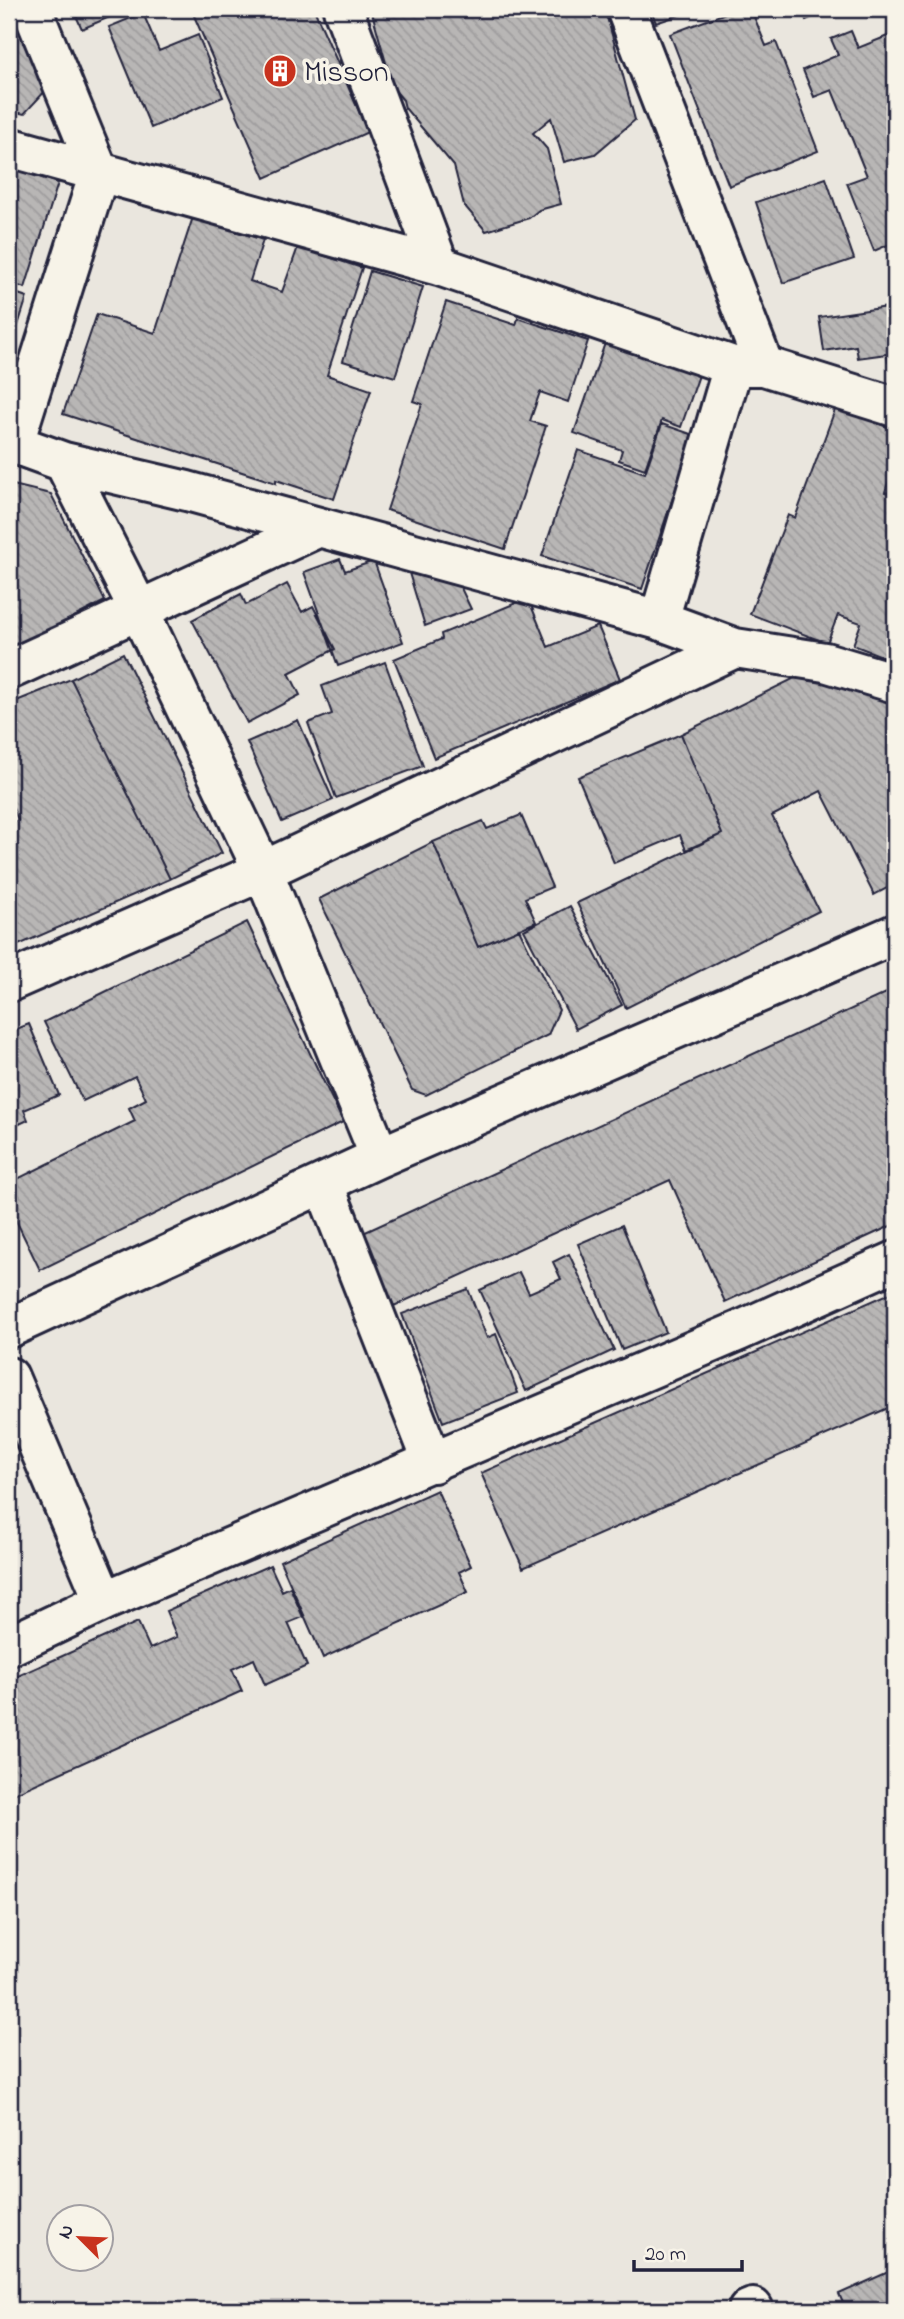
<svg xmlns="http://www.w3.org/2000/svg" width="904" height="2319" viewBox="0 0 904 2319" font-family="'Indie Flower',sans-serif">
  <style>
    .building { fill: url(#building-back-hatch); stroke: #22223b; stroke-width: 2 }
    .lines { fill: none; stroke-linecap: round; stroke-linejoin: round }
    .minor-casing { stroke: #22223b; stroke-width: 44 }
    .minor { stroke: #f7f3e8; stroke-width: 38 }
    .labels { text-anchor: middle; stroke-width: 7; stroke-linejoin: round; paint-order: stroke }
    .poi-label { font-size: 30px; fill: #22223b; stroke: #f7f3e8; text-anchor: start }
  </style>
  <defs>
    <pattern id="building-back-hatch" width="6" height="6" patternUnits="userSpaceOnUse" patternTransform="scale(1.75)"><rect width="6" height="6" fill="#b8b6b5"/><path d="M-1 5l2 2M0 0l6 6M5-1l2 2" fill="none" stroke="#9e9c9d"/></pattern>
  </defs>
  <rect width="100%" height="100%" fill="#eae6de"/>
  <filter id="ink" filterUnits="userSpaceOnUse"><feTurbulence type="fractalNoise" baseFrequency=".0143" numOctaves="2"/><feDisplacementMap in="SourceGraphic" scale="14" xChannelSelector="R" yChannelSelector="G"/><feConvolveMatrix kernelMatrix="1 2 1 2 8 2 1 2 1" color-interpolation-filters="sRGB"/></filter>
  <g filter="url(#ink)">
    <path class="building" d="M9,9L20,23L48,88L24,114L9,110Z
      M73,9H128L82,29Z
      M191,9H314L368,132L265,178Z
      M371,9H605L635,120L595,154L564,162L551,118L533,133L547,149L561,204L539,210L529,218L486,231L464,205L454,166L405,108L403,100L393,88Z
      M651,9H697L656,23Z
      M736,9H751L766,46L776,42L818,151L729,186L670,34Z
      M801,9H833L806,20Z
      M143,13L159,51L198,35L223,97L151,128L109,27Z
      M851,31L858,48L895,33V242L874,251L847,183L867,176L832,90L814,97L803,70L838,55L831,39Z
      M9,167L58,183L25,288L9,283Z
      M826,178L854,259L783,283L756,202Z
      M193,217L263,240L250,281L282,292L298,247L362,268L327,375L371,390L334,499L276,480V483L63,414L97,314L155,333Z
      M370,271L423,287L395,377L343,361Z
      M9,291L27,297L9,354Z
      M446,302L516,325L518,318L588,341L568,402L540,392L530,421L546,426L505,549L387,510L422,404L413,401Z
      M895,306V361L888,362L887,354L858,358L856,346L824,351L819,317Z
      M605,343L699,375L681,427L662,420L645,469L619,460L622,450L574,433Z
      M836,407L895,430V463L885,492L893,494L895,489V661L853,645L861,623L838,615L827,643L750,614L788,515L795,518Z
      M662,424L694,435L642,589L542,556L578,450L645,473Z
      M9,484L51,494L105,601L9,651Z
      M340,559L345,571L374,561L403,642L338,666L304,572Z
      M409,573L460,586L471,609L425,626Z
      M287,584L302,612L313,606L335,649L289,673L300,695L247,723L192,620L241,594L246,605Z
      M528,598L548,647L598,626L620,679L434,758L394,659L442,639L441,634Z
      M123,653L222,853L170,879L71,679Z
      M385,662L423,766L336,798L308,723L332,714L322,686Z
      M809,671L895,698V884L874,895L821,791L772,816L819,911L626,1008L577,903L722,834L681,734Z
      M71,679L170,879L14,947L9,936V824L18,820L9,799V704Z
      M298,720L333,800L282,822L247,742Z
      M681,734L722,834L686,850L680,835L614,863L578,777Z
      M521,815L552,887L525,898L536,922L478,947L433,842L483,821L487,829Z
      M433,842L478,947L519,929L559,1010L548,1035L426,1095L412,1090L319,899Z
      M570,906L622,1005L576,1029L524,930Z
      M247,922L343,1122L40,1270L9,1206V1183L135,1121L129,1108L146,1099L135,1076L83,1101L44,1022Z
      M895,989V1224L725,1302L670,1180L394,1306L361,1234Z
      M29,1024L59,1095L24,1110L28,1120L9,1129V1032Z
      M622,1225L666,1332L622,1350L578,1244Z
      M569,1254L614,1350L526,1391L480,1290L519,1272L529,1293L561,1279L553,1262Z
      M468,1289L487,1338L496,1334L518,1393L443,1422L402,1314Z
      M895,1291V1405L523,1568L481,1473Z
      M437,1490L471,1566L459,1572L468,1592L323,1658L280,1561Z
      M270,1565L282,1591L290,1587L303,1617L288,1623L307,1666L265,1685L254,1659L232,1669L242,1691L9,1796V1680L138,1622L150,1649L177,1637L166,1611Z
      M895,2269V2310H846L839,2294Z"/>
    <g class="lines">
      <defs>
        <path id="minor" d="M343,9L439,266
          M626,9L764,366
          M9,147L439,266L733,366H764L895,407
          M9,442L64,462L187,491L659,620L735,648L825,662L895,683
          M14,443L99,173L32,9
          M64,462L139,610L263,871L380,1157
          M659,620L733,366
          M9,670L317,528
          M9,982L263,871L735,648
          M324,1185L433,1463
          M9,1328L380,1157L895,934
          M9,1377L104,1601
          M9,1646L104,1601L739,1331L895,1261
          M748,2310L753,2308"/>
      </defs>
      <use href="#minor" class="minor-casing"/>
      <use href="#minor" class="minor"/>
    </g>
  </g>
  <defs>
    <symbol id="building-disc" viewBox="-11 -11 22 22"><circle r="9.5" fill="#c8321e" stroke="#f7f3e8"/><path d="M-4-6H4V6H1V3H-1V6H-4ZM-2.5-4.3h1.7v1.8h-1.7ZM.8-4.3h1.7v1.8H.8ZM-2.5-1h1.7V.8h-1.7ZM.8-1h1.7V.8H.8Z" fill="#fff"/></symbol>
  </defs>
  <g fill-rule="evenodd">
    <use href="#building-disc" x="261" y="52" width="38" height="38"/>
  </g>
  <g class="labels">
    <g class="poi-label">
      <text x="304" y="81">Misson</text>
    </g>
  </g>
  <rect width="904" height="2319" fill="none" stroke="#f7f3e8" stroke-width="35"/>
  <rect x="18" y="18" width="869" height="2284" fill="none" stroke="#22223b" stroke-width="2.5" filter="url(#ink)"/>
  <g transform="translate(80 2238) rotate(294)"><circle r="33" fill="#f7f3e8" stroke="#a29fa3" stroke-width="2"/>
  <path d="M0-5L12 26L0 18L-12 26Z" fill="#c8321e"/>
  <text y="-10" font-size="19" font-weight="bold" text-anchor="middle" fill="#22223b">N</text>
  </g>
  <path d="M634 2260v10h108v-10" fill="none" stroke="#22223b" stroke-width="3.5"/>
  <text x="645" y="2260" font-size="21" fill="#22223b" stroke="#f7f3e8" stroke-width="5" paint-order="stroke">20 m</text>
</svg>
